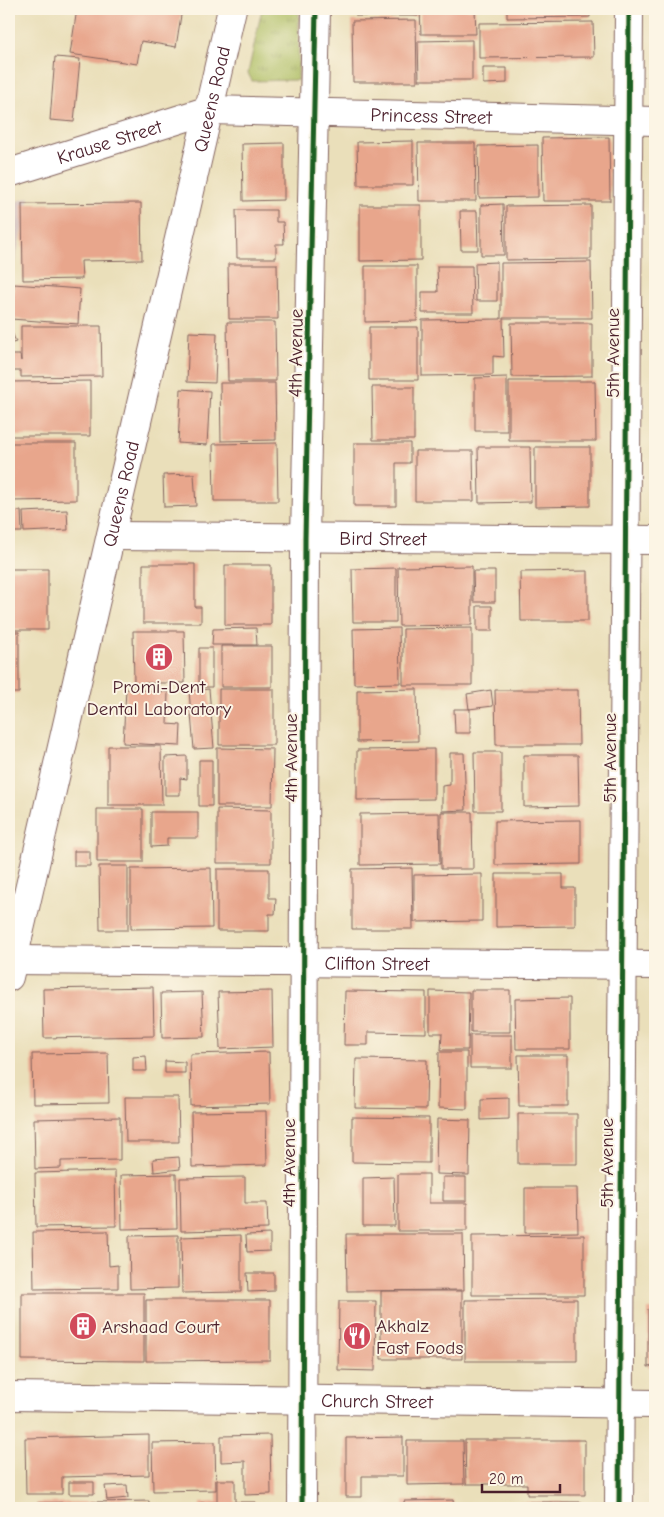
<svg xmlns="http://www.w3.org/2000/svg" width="664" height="1517" viewBox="0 0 664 1517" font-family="'Comic Neue',sans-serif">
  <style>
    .industrial { fill: #d1bfbd }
    .grass { fill: url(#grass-tufts); stroke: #7a6e45 }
    .building { fill: #e8a68c }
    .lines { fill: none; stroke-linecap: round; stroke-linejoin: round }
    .minor-casing { stroke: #82625d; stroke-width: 30 }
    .major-casing { stroke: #82625d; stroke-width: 30 }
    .minor { stroke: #fff; stroke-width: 28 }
    .major { stroke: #fff; stroke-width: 28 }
    .cycleway-casing { stroke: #fcf5e5; stroke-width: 8 }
    .cycleway { stroke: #1b5e20; stroke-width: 5 }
    .labels { text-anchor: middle; stroke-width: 4; stroke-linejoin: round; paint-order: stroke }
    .street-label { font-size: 19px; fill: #4a1f2b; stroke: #fcf5e5 }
    .poi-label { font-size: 19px; fill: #4a1f2b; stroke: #fcf5e5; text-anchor: start }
  </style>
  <defs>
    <pattern id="grass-tufts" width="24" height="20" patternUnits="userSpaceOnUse" patternTransform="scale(1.25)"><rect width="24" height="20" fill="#abbc5f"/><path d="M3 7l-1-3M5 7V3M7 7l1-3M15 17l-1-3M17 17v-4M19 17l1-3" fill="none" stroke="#8d984f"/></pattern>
  </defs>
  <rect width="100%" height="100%" fill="#fcf5e5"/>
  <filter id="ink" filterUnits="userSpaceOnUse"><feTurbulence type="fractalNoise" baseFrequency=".02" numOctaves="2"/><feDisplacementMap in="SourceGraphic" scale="10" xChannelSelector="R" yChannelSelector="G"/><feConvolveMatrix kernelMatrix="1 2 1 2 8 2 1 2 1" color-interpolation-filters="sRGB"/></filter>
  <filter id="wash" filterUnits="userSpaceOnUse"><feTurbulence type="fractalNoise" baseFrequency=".0096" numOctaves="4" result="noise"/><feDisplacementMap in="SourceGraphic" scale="20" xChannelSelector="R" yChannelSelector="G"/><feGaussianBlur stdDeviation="1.12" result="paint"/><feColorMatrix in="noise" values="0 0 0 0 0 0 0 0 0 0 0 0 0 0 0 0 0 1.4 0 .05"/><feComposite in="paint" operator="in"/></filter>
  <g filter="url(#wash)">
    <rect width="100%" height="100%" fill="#eadfba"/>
    <path class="industrial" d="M29,197L9,290V204Z"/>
    <path class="grass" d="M262,9H299L298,80L252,81L248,73Z"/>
    <g id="blocks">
      <path class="building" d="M77,9H182L176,47L141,41L137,64L70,54Z
        M356,9H418V16H356Z
        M420,9H475L476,34H421Z
        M507,9H590V17L507,18Z
        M416,20L417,82H353L352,21Z
        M593,22L594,57L479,58V23Z
        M472,40V80H419L418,41Z
        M55,57L80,59L74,122L50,120Z
        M483,68H507V83L483,84Z
        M609,137L610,201H543L542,138Z
        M413,141V185H358L357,142Z
        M284,143V200L243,201L242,144Z
        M418,143H475L476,201H419Z
        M538,145V197L479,198L478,146Z
        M141,203L142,260L81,261L82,279L23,280L22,204Z
        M503,204L504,255H481V205Z
        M360,205H421V260L360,261Z
        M591,205V259L506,260V206Z
        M236,210H276V222H283L284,244H276V258H237Z
        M460,211H477L478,250H461Z
        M497,262V301H476L475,263Z
        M591,262L592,318H503L504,357L493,356V375L422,376V320L501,319V263Z
        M228,264H277L278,319H229Z
        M365,266H417V321L365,322Z
        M437,266H472L473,313H422V292H438Z
        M14,284L80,289L78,324L11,319Z
        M227,322H275L276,381H228Z
        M511,323H592V376L512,377Z
        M9,325L16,342L9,344Z
        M21,326H101L102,376L21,377V371H9V355H20L21,361Z
        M369,327H418V380H369Z
        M189,332L217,333L215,383L187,382Z
        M507,377V431H475V378Z
        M90,381V436H9V382Z
        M509,381H595L596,441H509Z
        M220,383H275L276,440L221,441Z
        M372,387H414V440H373Z
        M181,389L210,391L207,445L178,443Z
        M9,443H76V500L9,501Z
        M277,443L278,501H214L213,444Z
        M354,443H410V463H396V506H354Z
        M478,447H530L531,502L479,503Z
        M535,447H590V506L535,507Z
        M415,451H473L474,501H415Z
        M194,474L196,506L164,507L163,475Z
        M67,510L68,530L24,532L23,512Z
        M21,511L22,532H9V512Z
        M143,564H195V607H201V623H143Z
        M225,565H271V625H225Z
        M472,566V625L399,626L398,567Z
        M396,568V622H353L352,569Z
        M9,569H48V630H9Z
        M473,571H495V602H474Z
        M588,571V621H521L520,572Z
        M477,606H492V631H477Z
        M256,628L257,645H212L213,629Z
        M399,628L400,683L354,684L353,629Z
        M472,628V685H403V629Z
        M133,631H184L185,683H134Z
        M9,632H19V693H9Z
        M221,646H272V687H221Z
        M199,648H212V687H199Z
        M126,689L168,692L167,724L181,725L180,746L123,743Z
        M209,689L214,748L194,749L189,691Z
        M219,689H274V745H219Z
        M417,689L418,741L357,742V690Z
        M491,690L493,706L469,709L467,694Z
        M495,690H578L579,745H496Z
        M454,709H470V733H455Z
        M108,746H161L162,805H108Z
        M217,748L273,749L272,806H217Z
        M434,749V799L357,800V750Z
        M474,752H501V811H475Z
        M450,753H464L466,810L442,811V786L450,785Z
        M524,755H578L579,806L524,807Z
        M187,756V779L180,778V795H165V757Z
        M199,760H212V806H199Z
        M97,809H143V862H97Z
        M217,809L271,810V863H217Z
        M151,812H198V838H167V846L151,847Z
        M441,812H472L473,869H441Z
        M439,813L440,864L360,865V814Z
        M581,820V864L495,865V821Z
        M74,851H90V866H74Z
        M99,866H128V930H100Z
        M211,868L212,928L131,929V869Z
        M412,868L413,929H352V869Z
        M217,869H269V898H276L275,914H269V931H217Z
        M482,874V921L414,922V875Z
        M496,874H563V888H575V926L496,927Z
        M153,987L154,1036L44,1038L43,989Z
        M471,990H510V1032H471Z
        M272,991L273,1047L220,1049L218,992Z
        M345,991L426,992V1033L368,1032V1045H344Z
        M430,991L469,992L468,1050H441L442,1033H430Z
        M202,992L204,1037L162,1038L161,993Z
        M570,998V1049H516L515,999Z
        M470,1035H512V1068H470Z
        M269,1052L270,1104L191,1106L190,1054Z
        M439,1052H467V1109L438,1108Z
        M108,1053L109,1103L33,1104L32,1054Z
        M518,1055H568V1106H519Z
        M146,1056L147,1071H133V1057Z
        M356,1059L427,1060L426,1109L355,1108Z
        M165,1061L185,1062V1073H165Z
        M125,1097H178L179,1142H126Z
        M509,1098V1119L481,1120V1099Z
        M266,1111L267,1165L192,1167L191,1112Z
        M518,1114H577V1164H518Z
        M120,1117V1160L61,1161V1168L35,1169L34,1119Z
        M352,1117L429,1118V1163L352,1162Z
        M437,1119L470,1120L469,1175L436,1174Z
        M179,1157L180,1169L154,1172L153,1159Z
        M115,1171L116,1226L36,1227L35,1173Z
        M176,1174L177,1228L122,1229L121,1175Z
        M398,1174H429V1203H467V1231H398Z
        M245,1177V1203H267L268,1229L181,1231L180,1178Z
        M394,1177L395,1226H363V1178Z
        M443,1177H466V1201H443Z
        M525,1188H577L578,1232L525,1233Z
        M108,1231L109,1266L118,1265V1288L34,1289L33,1232Z
        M270,1234V1251L247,1252L246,1235Z
        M346,1234H463L464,1290L347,1291Z
        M178,1235V1288L130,1289L129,1236Z
        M241,1235V1292L182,1293L181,1237Z
        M584,1235V1295H472V1236Z
        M247,1273H274V1291L248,1292Z
        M381,1291H462V1359H381Z
        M22,1293H144V1361L22,1360Z
        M577,1299V1361H465V1300Z
        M146,1300H270V1360L146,1361Z
        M339,1301H376L375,1371L338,1370Z
        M648,1309H655V1366L648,1367Z
        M149,1435V1475L62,1477V1494H26L25,1438Z
        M270,1435L271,1494L245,1495V1461L221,1462V1436Z
        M403,1437V1476H362V1497H346V1438Z
        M465,1440H585V1495H527V1484H466Z
        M407,1441H463L464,1484L407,1485Z
        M215,1442L216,1490L153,1491L152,1443Z
        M653,1450H655V1495H654Z
        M217,1480H235V1502H256V1508H200V1503L217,1502Z
        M69,1482H94V1494H69Z
        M127,1485L128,1498L107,1500L105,1486Z
        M453,1500L454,1508H404V1501Z
        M149,1501V1508H37V1503Z
        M519,1502H582V1508H519Z"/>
    </g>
  </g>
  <g filter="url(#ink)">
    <use href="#blocks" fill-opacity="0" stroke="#82625d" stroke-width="1"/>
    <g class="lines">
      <defs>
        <g id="minor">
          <path id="s1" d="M9,173L209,110L655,121"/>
          <path id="s2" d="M111,536L655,540"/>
          <path id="s3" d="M9,960L655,965"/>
          <path id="s4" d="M9,977L232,9"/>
          <path d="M302,1508L305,538L316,9"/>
          <path d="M619,1508L629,9"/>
        </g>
        <g id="major">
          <path id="s5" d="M9,1396L655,1404"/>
        </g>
      </defs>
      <use href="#minor" class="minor-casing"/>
      <use href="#major" class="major-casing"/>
      <use href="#minor" class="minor"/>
      <use href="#major" class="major"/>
      <defs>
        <path id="cycleway" d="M302,1508L305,538L316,9
          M619,1508L629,9"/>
      </defs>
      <use href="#cycleway" class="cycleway-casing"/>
      <use href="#cycleway" class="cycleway"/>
    </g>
  </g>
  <defs>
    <symbol id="building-disc" viewBox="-11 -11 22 22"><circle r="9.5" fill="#d1495b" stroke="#fcf5e5"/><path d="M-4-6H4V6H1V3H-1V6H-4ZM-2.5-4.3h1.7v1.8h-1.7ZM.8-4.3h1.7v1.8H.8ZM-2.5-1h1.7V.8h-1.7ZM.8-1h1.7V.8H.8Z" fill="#fff"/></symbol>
    <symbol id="restaurant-disc" viewBox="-11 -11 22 22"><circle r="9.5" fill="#d1495b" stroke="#fcf5e5"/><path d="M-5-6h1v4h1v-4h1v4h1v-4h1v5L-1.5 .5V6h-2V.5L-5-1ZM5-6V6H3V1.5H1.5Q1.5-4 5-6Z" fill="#fff"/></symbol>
  </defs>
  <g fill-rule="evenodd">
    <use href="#building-disc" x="143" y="641" width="32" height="32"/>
    <use href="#building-disc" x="67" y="1310" width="32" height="32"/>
    <use href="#restaurant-disc" x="341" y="1320" width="32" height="32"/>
  </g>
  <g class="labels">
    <g class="street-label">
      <text dy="7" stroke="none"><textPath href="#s4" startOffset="901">Queens Road</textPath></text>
      <text dy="7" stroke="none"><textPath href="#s1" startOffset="432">Princess Street</textPath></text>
      <text dy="7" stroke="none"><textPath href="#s1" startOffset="105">Krause Street</textPath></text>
      <text transform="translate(295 353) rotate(-89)" y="7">4th Avenue</text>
      <text transform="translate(612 353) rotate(-90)" y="7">5th Avenue</text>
      <text dy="7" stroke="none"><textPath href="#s4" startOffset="496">Queens Road</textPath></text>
      <text dy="7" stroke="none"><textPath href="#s2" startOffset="272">Bird Street</textPath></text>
      <text transform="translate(290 758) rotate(-90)" y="7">4th Avenue</text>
      <text transform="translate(609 758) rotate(-90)" y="7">5th Avenue</text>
      <text dy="7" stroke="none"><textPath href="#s3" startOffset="368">Clifton Street</textPath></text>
      <text transform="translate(288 1163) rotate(-90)" y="7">4th Avenue</text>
      <text transform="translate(606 1163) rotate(-90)" y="7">5th Avenue</text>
      <text dy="7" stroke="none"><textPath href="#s5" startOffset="368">Church Street</textPath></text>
    </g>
    <g class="poi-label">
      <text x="159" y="693" text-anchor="middle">Promi-Dent<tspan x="159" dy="22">Dental Laboratory</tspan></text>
      <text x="376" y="1332">Akhalz<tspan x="376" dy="22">Fast Foods</tspan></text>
      <text x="102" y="1333">Arshaad Court</text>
    </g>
  </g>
  <rect width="664" height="1517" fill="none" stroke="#fcf5e5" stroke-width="30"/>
  <path d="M482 1484v8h78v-8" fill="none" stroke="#4a1f2b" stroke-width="2.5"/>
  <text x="489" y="1484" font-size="15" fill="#4a1f2b" stroke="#fcf5e5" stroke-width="4" paint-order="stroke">20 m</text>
</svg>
